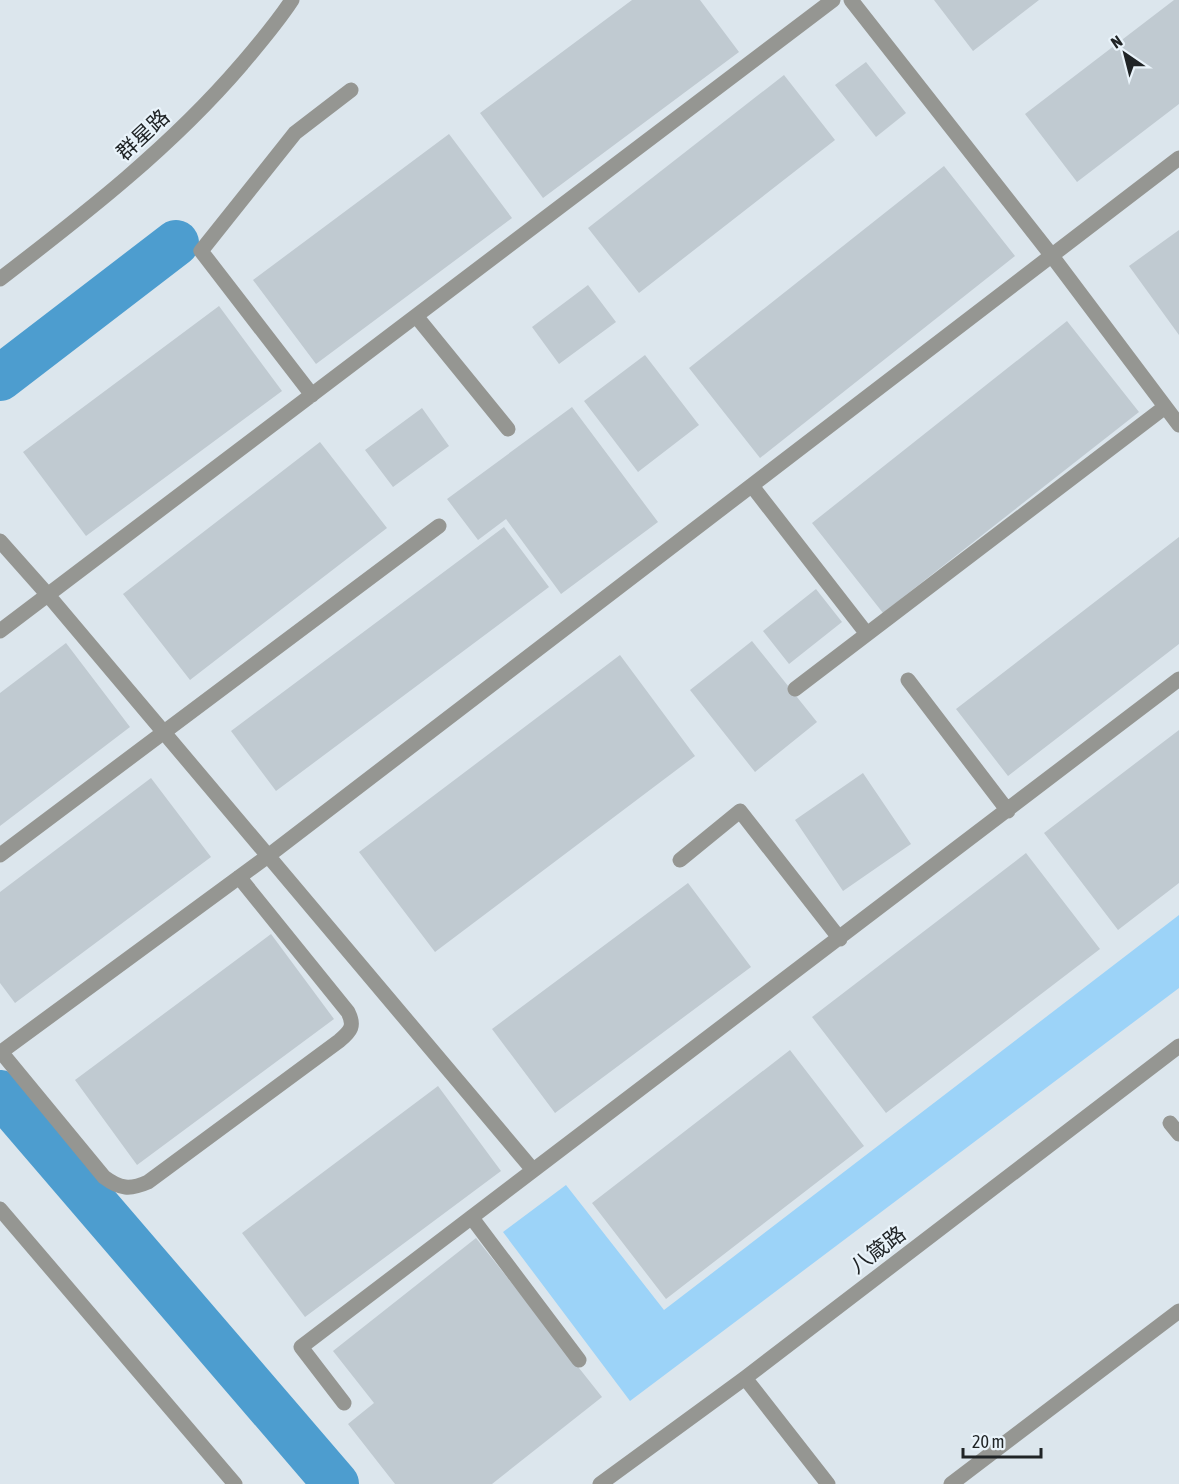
<svg xmlns="http://www.w3.org/2000/svg" width="1179" height="1484" viewBox="0 0 1179 1484" font-family="'Asap Condensed','Noto Sans SC',sans-serif">
  <style>
    .green { fill: #9cd3f8 }
    .lines { fill: none; stroke-linecap: round; stroke-linejoin: round }
    .river { stroke: #4d9dcf; stroke-width: 46 }
    .building { fill: #c0cad1 }
    .minor { stroke: #959692; stroke-width: 15 }
    .labels { text-anchor: middle; stroke-width: 4.5; stroke-linejoin: round; paint-order: stroke }
    .street-label { font-size: 21px; fill: #202426; stroke: #e9f3fa }
  </style>
  <rect width="100%" height="100%" fill="#dce6ed"/>
  <path class="green" d="M1179,915V988L630,1401L503,1232L566,1185L664,1310Z"/>
  <g class="lines">
    <path class="river" d="M0,378L176,243
      M0,1093L336,1484"/>
  </g>
  <path class="building" d="M632,0H700L739,52L543,198L480,113Z
    M934,0H1039L973,51Z
    M1174,0H1179V104L1077,182L1025,114Z
    M866,62L906,113L876,137L835,85Z
    M784,75L835,140L639,293L588,228Z
    M449,134L512,218L316,364L253,280Z
    M944,166L1015,256L760,458L689,368Z
    M1179,230V335L1129,266Z
    M588,285L616,322L559,364L532,327Z
    M219,306L282,391L86,536L23,452Z
    M1067,321L1139,412L883,613L812,523Z
    M645,355L699,425L638,472L584,401Z
    M572,407L658,522L561,594L506,519L478,540L447,499Z
    M422,408L449,446L393,487L365,450Z
    M320,442L387,528L190,680L123,594Z
    M504,527L549,587L276,791L231,731Z
    M1179,537V644L1008,776L956,709Z
    M816,589L842,622L789,664L763,631Z
    M752,641L817,722L755,772L690,690Z
    M66,643L130,727L0,826V693Z
    M620,655L695,756L435,952L359,852Z
    M1179,730V883L1118,930L1044,833Z
    M863,773L911,844L843,891L795,820Z
    M151,778L211,857L15,1003L0,983V892Z
    M1026,853L1100,949L886,1113L812,1017Z
    M688,883L751,967L555,1113L492,1029Z
    M271,934L334,1019L137,1165L75,1080Z
    M790,1050L864,1146L666,1299L592,1203Z
    M438,1086L501,1171L305,1317L242,1233Z
    M476,1238L602,1397L492,1484H395L348,1424L374,1403L333,1351Z"/>
  <g class="lines">
    <path class="minor" d="M851,0L1052,256L1179,425
      M0,279C86,213 171,147 242,64C259,44 277,23 292,0
      M416,316L508,429
      M312,395L201,251L295,133L351,90
      M752,486L867,634
      M0,541L48,595L533,1170
      M0,631L833,0
      M908,680L1008,811
      M795,689L1165,407
      M0,855L439,526
      M680,860L740,811L840,939
      M239,877L348,1012C355,1026 351,1031 339,1041L148,1182C130,1190 120,1189 104,1177L1,1052L268,856L1179,158
      M1170,1123L1179,1134
      M0,1209L235,1484
      M472,1218L579,1360
      M745,1378L828,1484
      M344,1403L301,1347C594,1125 887,903 1179,679
      M600,1484L745,1378L1179,1046
      M951,1484L1179,1311"/>
  </g>
  <g class="labels">
    <g class="street-label">
      <text transform="translate(143 135) rotate(-43)" y="7">群星路</text>
      <text transform="translate(878 1250) rotate(-37)" y="7">八箴路</text>
    </g>
  </g>
  <g transform="translate(1125 54) rotate(325)" stroke="#e9f3fa" stroke-width="4.5" paint-order="stroke">
  <path d="M0-4.5L10 22L0 15L-10 22Z" fill="#202426"/>
  <text y="-9" font-size="16" font-weight="bold" text-anchor="middle" fill="#202426">N</text>
  </g>
  <path d="M963 1448v9h78v-9" fill="none" stroke="#202426" stroke-width="3"/>
  <text x="972" y="1448" font-size="18" fill="#202426" stroke="#e9f3fa" stroke-width="4.5" paint-order="stroke">20 m</text>
</svg>
